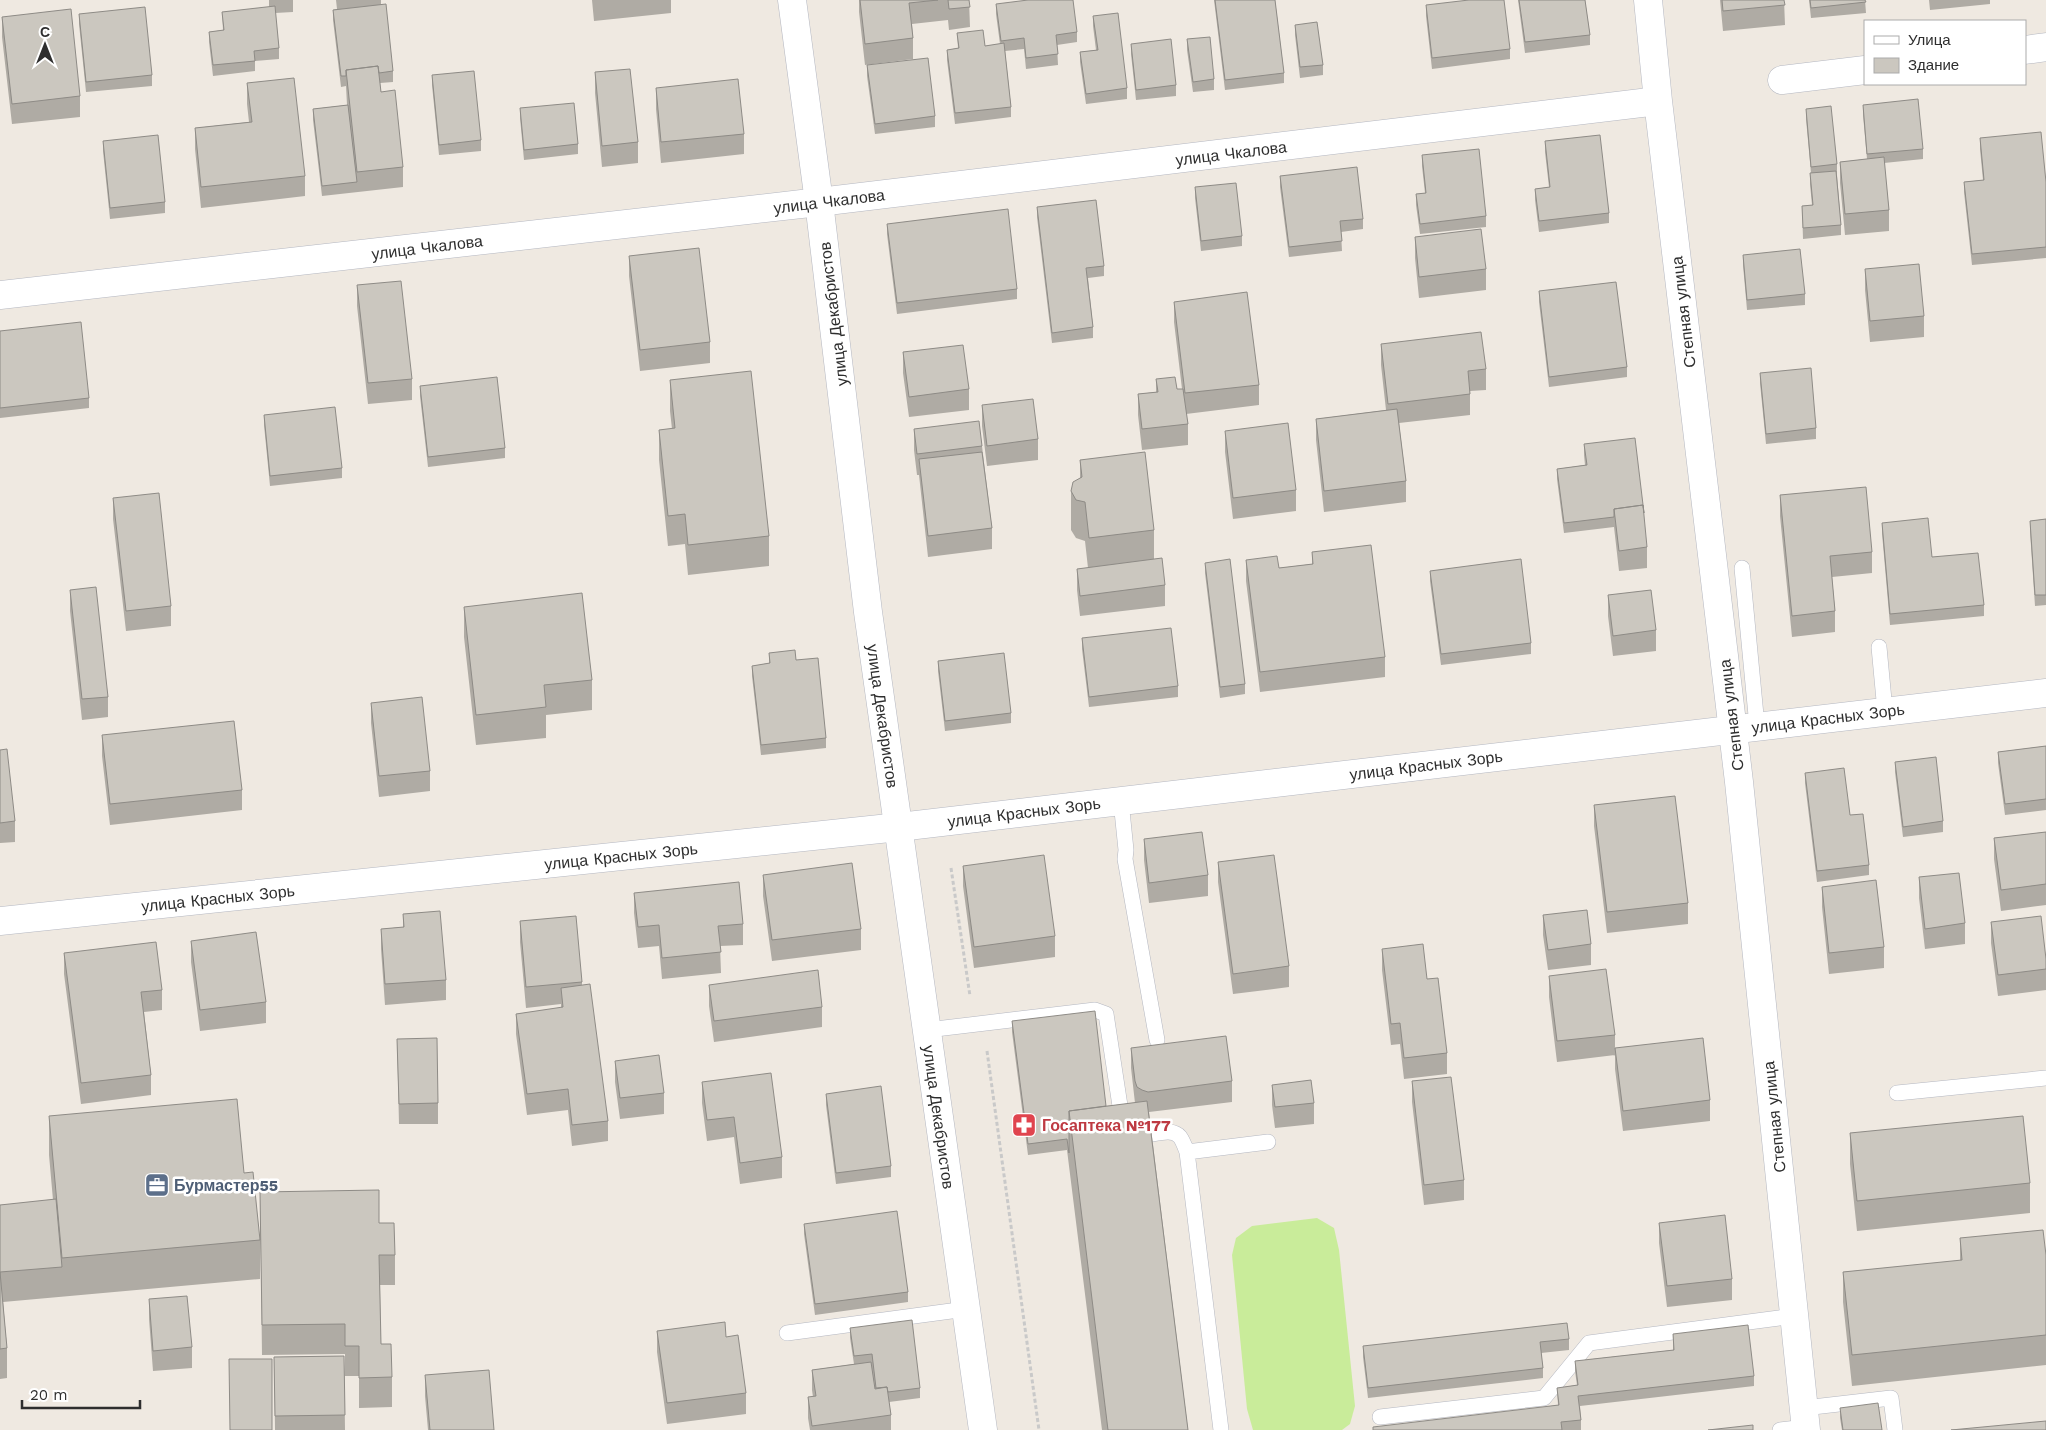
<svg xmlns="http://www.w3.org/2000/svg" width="2046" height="1430" viewBox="0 0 2046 1430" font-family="'Work Sans',sans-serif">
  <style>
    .pitch { fill: #c9ec9a }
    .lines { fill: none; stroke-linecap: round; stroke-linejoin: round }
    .service-casing { stroke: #b4b7c1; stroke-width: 16 }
    .minor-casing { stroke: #b4b7c1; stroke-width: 29 }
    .tertiary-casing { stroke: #b4b7c1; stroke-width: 29 }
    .secondary-casing { stroke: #b4b7c1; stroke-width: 29 }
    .path { stroke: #c9c9c9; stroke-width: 3; stroke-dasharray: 4 2.5; stroke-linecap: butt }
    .service { stroke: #fff; stroke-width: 15 }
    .minor { stroke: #fff; stroke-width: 28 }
    .tertiary { stroke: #fff; stroke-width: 28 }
    .secondary { stroke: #fff; stroke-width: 28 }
    .wall { fill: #afaba4; fill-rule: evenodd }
    .building { fill: #cbc7bf; stroke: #8e8b86 }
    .labels { text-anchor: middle; stroke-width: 5; stroke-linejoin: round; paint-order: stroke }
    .street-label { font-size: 16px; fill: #2e2e2e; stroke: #fff }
    .health-label { font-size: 16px; font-weight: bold; fill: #be3a42; stroke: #fff; text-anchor: start }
    .service-label { font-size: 16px; font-weight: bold; fill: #4e5e75; stroke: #fff; text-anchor: start }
  </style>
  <rect width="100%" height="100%" fill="#efe9e1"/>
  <path class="pitch" d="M1317,1218L1334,1228L1339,1250L1355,1406L1350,1424L1342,1430H1253L1247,1409L1232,1255L1236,1238L1252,1226Z"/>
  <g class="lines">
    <defs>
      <path id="service" d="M1742,568L1757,726
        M1879,647L1885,711
        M1121,801L1126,850L1125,859L1157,1040
        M927,1030L1095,1010L1106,1014L1124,1132C1139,1144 1169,1123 1180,1137C1183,1141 1185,1147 1187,1152L1221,1430
        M1897,1093L2046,1078
        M1187,1152L1268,1142
        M787,1333L966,1309
        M1804,1408L1891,1398L1895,1430
        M1380,1417L1544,1398L1589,1343L1794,1316
        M1780,1430L1806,1427"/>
      <path id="minor" d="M1648,0L1658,101L1739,782L1806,1430
        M2025,50L2046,47
        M1782,80L1865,70
        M0,295L819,202L1658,101"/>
      <path id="tertiary" d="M792,0L819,202L868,612L983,1430"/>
      <path id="secondary" d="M0,921L899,827L2046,693"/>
    </defs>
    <use href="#service" class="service-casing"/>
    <use href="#minor" class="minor-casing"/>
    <use href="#tertiary" class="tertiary-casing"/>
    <use href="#secondary" class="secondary-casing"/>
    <path class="path" d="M951,868L970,996
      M987,1051L1039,1430"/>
    <use href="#service" class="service"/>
    <use href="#minor" class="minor"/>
    <use href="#tertiary" class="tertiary"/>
    <use href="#secondary" class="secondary"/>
  </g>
  <path class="wall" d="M269,0H293V12L275,13L279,48V59L255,61V71L213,76L209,42V32L223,30L222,12L269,7Z
    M336,0H381V4L393,71V82L380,83L381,92L403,167V187L322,196L313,120V109L347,105L346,86L341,87L333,20V10L337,9Z
    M592,0H671V13L594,21Z
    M859,0H969L970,27L949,30L948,20L912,24L913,38V59L865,65L859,12Z
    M1214,0H1275L1284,73V83L1225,90Z
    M1518,0H1585L1590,35V45L1525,53Z
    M1720,0H1784L1785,25L1723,31Z
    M1809,0H1865L1866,13L1811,18Z
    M1929,0H1990V4L1930,10Z
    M996,4L1077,32V42L1057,45L1058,65L1026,69L1024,49L1005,51L1011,107V117L955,124L947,60V50L958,48L957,33L985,46L1000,44L996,14Z
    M1426,5L1510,49V59L1432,69L1426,16Z
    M79,14L152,75V86L86,92L79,24Z
    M1093,16L1127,88V99L1086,104L1080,62V52L1096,50L1093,26Z
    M2,17L80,96V117L12,124L2,37Z
    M1295,25L1323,65V75L1300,78L1295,35Z
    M1187,39L1214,79V90L1193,92L1187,50Z
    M1131,44L1176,85V96L1136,100L1131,54Z
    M867,65L935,116V127L875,134L867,76Z
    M595,72L638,142V163L602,167L595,93Z
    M432,75L481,140V151L439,155L432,85Z
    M247,83L305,176V196L201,208L195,149V128L249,122L247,104Z
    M656,88L744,134V154L661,163L656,109Z
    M1863,105L1923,149V159L1884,163L1889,210V231L1845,235L1840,183V162L1867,159L1863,115Z
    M520,108L578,144V154L524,160L520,118Z
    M1806,109L1837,164V175L1841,225V235L1803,239L1802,206L1812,205L1810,184V173H1811L1806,119Z
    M1980,138L2046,182V258L1972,265L1964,192V182L1983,180L1980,149Z
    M103,141L165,202V213L110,219L103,151Z
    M1545,141L1609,213V223L1539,232L1535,200V189L1549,187L1545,152Z
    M1422,155L1486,216V227L1420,234L1416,205V194L1425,193L1422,166Z
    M1280,176L1363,219V229L1341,232L1342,251L1289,257L1280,187Z
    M1195,187L1242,236V246L1201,251L1195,198Z
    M1037,207L1104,266V276L1088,278L1093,327V338L1052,343L1037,217Z
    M887,224L1017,289V299L897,314L887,234Z
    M1415,237L1486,269V290L1419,298L1415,258Z
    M1743,255L1805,294V305L1747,310L1743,265Z
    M629,256L710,342V363L640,371L629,276Z
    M1865,269L1924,316V337L1870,342L1865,290Z
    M357,285L412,379V400L368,404L357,306Z
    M1539,291L1627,367V377L1549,387L1539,302Z
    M1174,302L1259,385V405L1186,414L1188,424V445L1142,450L1138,415V394L1156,392V379L1177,389H1182L1174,322Z
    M0,331L89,398V408L0,418Z
    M1381,344L1486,369V390L1470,391V415L1399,423L1406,481V502L1324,512L1316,440V419L1386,410L1381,365Z
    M903,352L969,389V410L909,417L903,373Z
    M1760,373L1816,428V439L1766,444L1760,383Z
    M670,380L769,536V566L688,575L685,544L668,546L659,460V430L672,429L670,411Z
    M420,386L505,448V458L428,467L420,396Z
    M982,405L1038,439V460L987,466L982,426Z
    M264,415L342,468V478L270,486L264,425Z
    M914,429L982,446L992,528V549L928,557L919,475H917L914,450Z
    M1225,431L1296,490V511L1233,519L1225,452Z
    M1584,444L1647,547V568L1619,571L1614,527L1564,533L1557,479V469L1585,465L1584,455Z
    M1080,460L1154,530V559L1165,585V606L1080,616L1077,590V569L1088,568L1085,541L1076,538L1071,530V491L1080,478Z
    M1780,495L1872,552V573L1832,577L1835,611V632L1792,637L1780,516Z
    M113,498L171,606V626L126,631L113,519Z
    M2046,519V605L2035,606L2030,531V521Z
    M1882,523L1932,557L1984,605V616L1890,625L1882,533Z
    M1312,552L1385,657V677L1260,692L1246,581V560L1279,568L1312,564Z
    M1205,563L1245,684V694L1220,698L1205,573Z
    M1430,571L1531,643V654L1441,665L1430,581Z
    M70,590L108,697V717L82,720L70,611Z
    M1608,595L1656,630V651L1613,656L1608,616Z
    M464,607L592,680V710L546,715V738L476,745L464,637Z
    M1082,638L1178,686V697L1089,707L1082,649Z
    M769,653L796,660L826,738V748L761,755L752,676V666L769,663Z
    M938,661L1011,713V723L945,731L938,671Z
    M371,703L430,771V791L379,797L371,723Z
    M102,735L242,790V810L110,825L102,756Z
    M2046,746V810L2005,815L1998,763V752Z
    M0,750L15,821V842L0,843Z
    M1895,762L1943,821V832L1903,837L1895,772Z
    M1805,773L1850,815L1869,865V875L1817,882L1805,783Z
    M1594,805L1688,903V924L1607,933L1594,826Z
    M2046,832V905L2001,911L1994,859V838Z
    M1144,839L1208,875V896L1149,903L1144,860Z
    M1218,862L1289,966V987L1233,994L1218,882Z
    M963,866L1055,936V957L974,968L963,886Z
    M763,875L861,929V950L772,961L763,896Z
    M1919,877L1965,923V944L1925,949L1919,898Z
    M1822,887L1884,947V968L1829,974L1822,907Z
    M634,893L743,924V945L720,946L721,973L662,979L659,946L638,948L634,913Z
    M403,914L446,980V1000L385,1005L381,949V929L403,927Z
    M1543,915L1591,944V965L1548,970L1543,935Z
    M520,921L582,982V985L608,1121V1141L572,1146L568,1110L527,1115L516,1034V1014L561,1008V1004L526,1008L520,942Z
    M1991,922L2046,959V990L1998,996L1991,943Z
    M191,941L266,1002V1023L200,1031L191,962Z
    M1382,949L1447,1053V1074L1404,1079L1400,1044L1391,1045L1382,970Z
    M64,953L162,990V1010L144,1012L151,1075V1095L81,1104L64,974Z
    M1549,976L1615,1035V1055L1557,1062L1549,997Z
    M709,985L822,1007V1027L714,1042L709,1006Z
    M1012,1021L1106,1106L1135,1103L1131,1068V1048L1232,1081V1102L1149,1112L1188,1430H1102L1067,1150L1028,1155L1012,1032Z
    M397,1039L438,1103V1124H399Z
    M1615,1048L1710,1100V1121L1623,1131L1615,1069Z
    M615,1061L664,1093V1114L620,1119L615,1082Z
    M1412,1081L1464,1180V1200L1424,1205L1412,1102Z
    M702,1082L782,1157V1178L740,1184L734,1137L707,1141L702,1103Z
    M1272,1085L1314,1103V1124L1275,1128L1272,1105Z
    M826,1094L891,1166V1177L836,1184L826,1105Z
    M49,1116L244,1173L260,1240V1279L3,1302L7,1348V1378L0,1379V1205L53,1200L49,1155Z
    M1850,1133L2030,1183V1213L1857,1231L1850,1164Z
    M260,1192L379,1223L395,1255V1285H380L381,1344L392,1377V1407L359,1408V1376H345V1354L262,1355Z
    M1659,1223L1732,1279V1300L1667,1307L1659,1243Z
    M804,1224L908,1292V1302L815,1315L804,1234Z
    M1960,1238L2046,1255V1365L1852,1386L1843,1302V1272L1960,1261Z
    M149,1299L192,1347V1368L153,1371L149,1319Z
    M850,1328L920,1388V1398L889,1402L891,1415V1430H810L808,1418V1397H813L812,1390V1370L854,1364L850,1338ZM872,1365L875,1388V1389Z
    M657,1331L726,1337L746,1393V1414L667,1424L657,1352Z
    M1673,1334L1754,1376V1386L1580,1406L1581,1420V1430H1373L1558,1405L1557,1388L1577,1385L1575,1371V1361L1673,1350Z
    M1569,1339V1350L1541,1353L1543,1368V1378L1368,1398L1363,1357V1346Z
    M344,1356L345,1430H275L274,1357Z
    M425,1375L494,1430H428L425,1396Z
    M1840,1408L1882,1430H1842L1840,1418Z"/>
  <path class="building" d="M860,0H938L909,3L913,38L865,44Z
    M948,0H969L970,7L949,9Z
    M1028,0H1073L1077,32L1056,35L1058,54L1026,58L1024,38L1001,41L996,4Z
    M1215,0H1275L1284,73L1225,80Z
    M1469,0H1504L1510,49L1432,58L1426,5Z
    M1519,0H1585L1590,35L1525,42Z
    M1722,0H1784L1785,5L1723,11Z
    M1810,0H1865L1866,2L1811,8Z
    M386,4L393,71L379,73L378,66L346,70V76H341L333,10Z
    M275,6L279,48L254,51L255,61L213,65L209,32L224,30L222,12Z
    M145,7L152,75L86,82L79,14Z
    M71,9L80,96L12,104L2,17Z
    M1118,13L1127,88L1086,94L1080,52L1098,50L1093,16Z
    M1317,22L1323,65L1300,67L1295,25Z
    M983,30L985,46L1004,43L1011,107L955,113L947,50L959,48L957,33Z
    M1210,37L1214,79L1193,82L1187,39Z
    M1171,39L1176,85L1136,90L1131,44Z
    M928,58L935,116L875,124L867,65Z
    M378,66L381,92L395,90L403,167L357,172L346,70Z
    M630,69L638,142L602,146L595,72Z
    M474,71L481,140L439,145L432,75Z
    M294,78L305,176L201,187L195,128L252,122L247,83Z
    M738,79L744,134L661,142L656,88Z
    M1918,99L1923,149L1867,154L1863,105Z
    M574,103L578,144L524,150L520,108Z
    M348,105L357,182L322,186L313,109Z
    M1831,106L1837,164L1811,167L1806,109Z
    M2041,132L2046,182V247L1972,254L1964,182L1984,180L1980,138Z
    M158,135L165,202L110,208L103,141Z
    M1600,135L1609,213L1539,221L1535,189L1550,187L1545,141Z
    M1479,149L1486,216L1420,224L1416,194L1426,193L1422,155Z
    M1884,157L1889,210L1845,214L1840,162Z
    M1357,167L1363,219L1340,221L1342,241L1289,247L1280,176Z
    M1836,171L1841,225L1803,228L1802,206L1813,205L1810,173Z
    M1236,183L1242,236L1201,241L1195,187Z
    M1096,200L1104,266L1086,268L1093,327L1052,333L1037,207Z
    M1008,209L1017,289L897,303L887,224Z
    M1481,229L1486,269L1419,277L1415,237Z
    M699,248L710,342L640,350L629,256Z
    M1800,249L1805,294L1747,300L1743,255Z
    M1919,264L1924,316L1870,321L1865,269Z
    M401,281L412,379L368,383L357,285Z
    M1616,282L1627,367L1549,377L1539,291Z
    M1247,292L1259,385L1185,393L1174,302Z
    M81,322L89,398L0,408V331Z
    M1481,332L1486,369L1468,371L1470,394L1388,404L1381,344Z
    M963,345L969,389L909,397L903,352Z
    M1811,368L1816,428L1766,434L1760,373Z
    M751,371L769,536L688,545L685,514L668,516L659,430L675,428L670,380Z
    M497,377L505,448L428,457L420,386Z
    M1175,377L1177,389H1183L1188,424L1142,429L1138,394L1158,392L1156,379Z
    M1033,399L1038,439L987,446L982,405Z
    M335,407L342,468L270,476L264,415Z
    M1397,409L1406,481L1324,491L1316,419Z
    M979,421L982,446L917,454L914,429Z
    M1288,423L1296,490L1233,498L1225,431Z
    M1635,438L1644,513L1643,505L1614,509V517L1564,523L1557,469L1587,465L1584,444Z
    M982,452L992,528L928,536L919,459Z
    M1145,452L1154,530L1089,538L1085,502L1076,500L1071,491L1073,482L1082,477L1080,460Z
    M1866,487L1872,552L1830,556L1835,611L1792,616L1780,495Z
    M159,493L171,606L126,611L113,498Z
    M1643,505L1647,547L1619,551L1614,509Z
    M1928,518L1932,557L1978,553L1984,605L1890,614L1882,523Z
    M2046,519V595H2035L2030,521Z
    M1371,545L1385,657L1260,672L1246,560L1277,556L1279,568L1313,564L1312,552Z
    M1162,558L1165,585L1080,596L1077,569Z
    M1230,559L1245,684L1220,687L1205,563Z
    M1521,559L1531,643L1441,654L1430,571Z
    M96,587L108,697L82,699L70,590Z
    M1651,590L1656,630L1613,636L1608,595Z
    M582,593L592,680L544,685L546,707L476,715L464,607Z
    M1171,628L1178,686L1089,697L1082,638Z
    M795,650L796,660L818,658L826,738L761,745L752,666L770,663L769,653Z
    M1004,653L1011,713L945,721L938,661Z
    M422,697L430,771L379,776L371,703Z
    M234,721L242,790L110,804L102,735Z
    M2046,746V799L2005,804L1998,752Z
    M7,749L15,821L0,823V750Z
    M1936,757L1943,821L1903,827L1895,762Z
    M1844,768L1850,815L1863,814L1869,865L1817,871L1805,773Z
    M1675,796L1688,903L1607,912L1594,805Z
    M1202,832L1208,875L1149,883L1144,839Z
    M2046,832V884L2001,890L1994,838Z
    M1044,855L1055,936L974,947L963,866Z
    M1274,855L1289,966L1233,974L1218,862Z
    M852,863L861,929L772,940L763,875Z
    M1959,873L1965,923L1925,929L1919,877Z
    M1876,880L1884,947L1829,953L1822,887Z
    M739,882L743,924L718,926L721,952L662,958L659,925L638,927L634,893Z
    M1587,910L1591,944L1548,950L1543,915Z
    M440,911L446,980L385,984L381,929L404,927L403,914Z
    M576,916L582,982L526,987L520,921Z
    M2041,916L2046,959V969L1998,975L1991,922Z
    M256,932L266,1002L200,1010L191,941Z
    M156,942L162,990L141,992L151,1075L81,1083L64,953Z
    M1423,944L1427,979L1438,978L1447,1053L1404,1058L1400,1023L1391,1024L1382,949Z
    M1606,969L1615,1035L1557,1041L1549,976Z
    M818,970L822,1007L714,1021L709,985Z
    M590,984L608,1121L572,1125L568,1089L527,1094L516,1014L563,1007L561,988Z
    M1095,1011L1106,1106L1069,1111V1153L1067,1139L1028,1144L1012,1021Z
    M1226,1036L1232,1081L1148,1092L1142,1090L1137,1087L1135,1081L1131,1048Z
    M437,1038L438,1103L399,1104L397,1039Z
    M1703,1038L1710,1100L1623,1111L1615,1048Z
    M659,1055L664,1093L620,1098L615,1061Z
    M771,1073L782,1157L740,1163L734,1117L707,1120L702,1082Z
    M1451,1077L1464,1180L1424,1185L1412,1081Z
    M1311,1080L1314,1103L1275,1107L1272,1085Z
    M881,1086L891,1166L836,1173L826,1094Z
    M237,1099L244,1173L253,1172L260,1240L62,1258L49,1116Z
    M1147,1101L1188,1430H1108L1069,1111Z
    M2023,1116L2030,1183L1857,1201L1850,1133Z
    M379,1190V1223H394L395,1255H379L381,1344H391L392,1377L359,1378V1346H345V1324L262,1325L260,1192Z
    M56,1199L62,1267L0,1272L7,1348L0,1349V1205Z
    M897,1211L908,1292L815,1304L804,1224Z
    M1725,1215L1732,1279L1667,1286L1659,1223Z
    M2043,1230L2046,1255V1335L1852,1355L1843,1272L1962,1260L1960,1238Z
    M187,1296L192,1347L153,1351L149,1299Z
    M912,1320L920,1388L888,1392L887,1387L876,1388L872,1354L854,1356L850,1328Z
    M725,1322L726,1337L738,1335L746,1393L667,1403L657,1331Z
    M1567,1323L1569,1339L1540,1342L1543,1368L1368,1388L1363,1346Z
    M1748,1325L1754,1376L1578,1396L1581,1420L1561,1422L1562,1430H1373V1427L1559,1405L1557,1388L1578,1385L1575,1361L1674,1350L1673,1334Z
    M344,1356L345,1415L275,1416L274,1357Z
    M229,1359H272V1430H230Z
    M871,1362L875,1389L887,1387L891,1415L812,1426L808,1397L816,1396L812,1370Z
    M489,1370L494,1430H430L425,1375Z
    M1878,1403L1882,1430H1843L1840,1408Z
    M2046,1421V1430H1951Z
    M1753,1425V1430H1708Z"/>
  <defs>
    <symbol id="pharmacy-square" viewBox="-11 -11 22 22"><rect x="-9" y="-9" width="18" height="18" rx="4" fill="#e0444e" stroke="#fff"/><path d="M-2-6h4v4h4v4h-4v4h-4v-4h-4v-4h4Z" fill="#fff"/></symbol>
    <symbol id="office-square" viewBox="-11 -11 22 22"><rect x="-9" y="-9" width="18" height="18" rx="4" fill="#5c6f8a" stroke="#fff"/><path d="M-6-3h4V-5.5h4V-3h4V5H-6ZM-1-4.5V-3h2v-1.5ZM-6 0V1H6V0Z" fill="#fff"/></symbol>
  </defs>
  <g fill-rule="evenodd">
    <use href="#pharmacy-square" x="1010" y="1111" width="28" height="28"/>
    <use href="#office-square" x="143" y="1171" width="28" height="28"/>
  </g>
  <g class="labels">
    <g class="street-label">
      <text transform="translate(1231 153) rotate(-7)" y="6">улица Чкалова</text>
      <text transform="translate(829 201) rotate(-7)" y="6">улица Чкалова</text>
      <text transform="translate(427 247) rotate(-7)" y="6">улица Чкалова</text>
      <text transform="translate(1683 312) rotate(-97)" y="6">Степная улица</text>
      <text transform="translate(833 314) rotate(-97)" y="6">улица Декабристов</text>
      <text transform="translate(1731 715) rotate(-97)" y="6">Степная улица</text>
      <text transform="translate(883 716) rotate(82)" y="6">улица Декабристов</text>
      <text transform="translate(1828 718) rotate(-7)" y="6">улица Красных Зорь</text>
      <text transform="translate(1426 765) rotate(-7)" y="6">улица Красных Зорь</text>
      <text transform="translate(1024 812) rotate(-7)" y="6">улица Красных Зорь</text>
      <text transform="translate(621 856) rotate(-6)" y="6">улица Красных Зорь</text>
      <text transform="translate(218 898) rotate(-6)" y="6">улица Красных Зорь</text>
      <text transform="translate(939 1117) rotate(82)" y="6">улица Декабристов</text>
      <text transform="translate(1774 1117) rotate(-96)" y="6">Степная улица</text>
    </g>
    <g class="health-label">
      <text x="1042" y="1131">Госаптека №177</text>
    </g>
    <g class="service-label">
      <text x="174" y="1191">Бурмастер55</text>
    </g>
  </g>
  <rect x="1864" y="20" width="162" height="65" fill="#ffffff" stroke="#ababab"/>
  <rect x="1874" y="36" width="25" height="8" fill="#ffffff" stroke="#ababab"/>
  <text x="1908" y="45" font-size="15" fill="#2e2e2e">Улица</text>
  <rect x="1874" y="58" width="25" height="15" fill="#cbc7bf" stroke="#ababab"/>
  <text x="1908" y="70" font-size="15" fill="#2e2e2e">Здание</text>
  <g transform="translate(45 45)" stroke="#ffffff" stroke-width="4" paint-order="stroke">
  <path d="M0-4L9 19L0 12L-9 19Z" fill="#2e2e2e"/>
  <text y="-8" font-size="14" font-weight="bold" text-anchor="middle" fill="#2e2e2e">С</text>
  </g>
  <path d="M22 1400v8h118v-8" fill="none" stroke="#2e2e2e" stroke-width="2.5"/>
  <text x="30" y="1400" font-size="15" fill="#2e2e2e" stroke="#ffffff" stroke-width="4" paint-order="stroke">20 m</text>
</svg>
